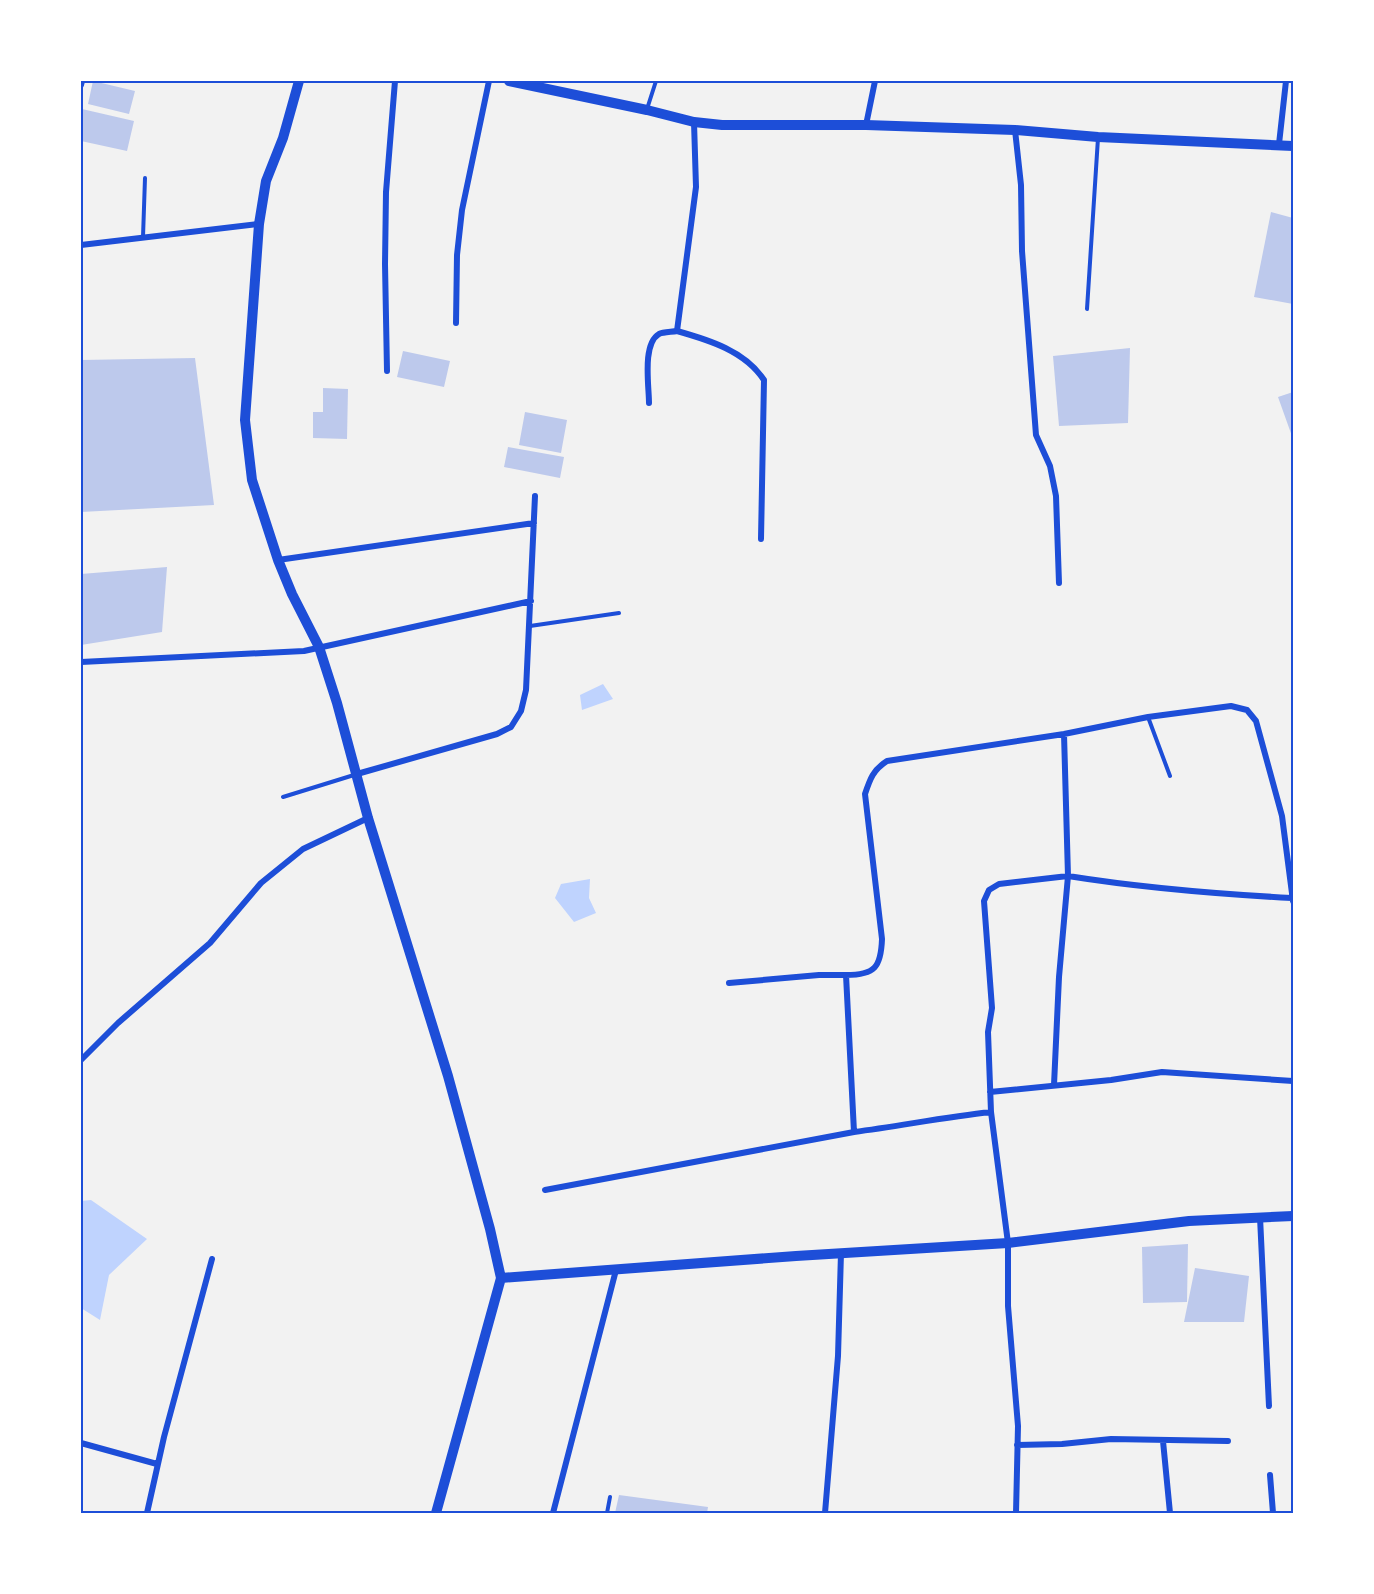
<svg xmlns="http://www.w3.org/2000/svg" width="1374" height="1594" viewBox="0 0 1374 1594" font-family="Raleway,sans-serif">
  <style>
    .water { fill: #bfd3fe }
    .building { fill: #bdc9ec }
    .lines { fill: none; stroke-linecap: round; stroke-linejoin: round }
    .service { stroke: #1d4ed8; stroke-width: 4 }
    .minor { stroke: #1d4ed8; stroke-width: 6 }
    .tertiary { stroke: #1d4ed8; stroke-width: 10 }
    .neatline { fill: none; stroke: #1d4ed8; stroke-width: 2 }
  </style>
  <rect width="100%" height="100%" fill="#f2f2f2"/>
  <path class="water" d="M603,684L613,699L582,710L580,695Z
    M590,879L589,898L596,913L574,922L555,898L561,884Z
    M91,1200L147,1239L109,1275L100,1320L81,1308V1201Z"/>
  <path class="building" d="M93,81L135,91L129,114L88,104Z
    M82,109L134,121L127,151L81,141Z
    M1271,212L1293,218V304L1254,297Z
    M1130,348L1128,423L1059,426L1053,356Z
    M403,351L450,361L444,387L397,377Z
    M195,358L214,505L81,512V360Z
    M323,388L348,389L347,439L313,438V412H323Z
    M1293,392V439L1278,397Z
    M525,412L567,420L561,453L519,445Z
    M508,447L564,457L560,478L504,467Z
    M167,567L162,632L81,645V574Z
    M1188,1244L1187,1302L1143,1303L1142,1247Z
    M1195,1268L1249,1276L1244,1322H1184Z
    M619,1495L708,1507L707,1513H615Z"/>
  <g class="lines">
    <path class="service" d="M647,109L656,81
      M143,237L145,178
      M1087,309L1098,138
      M530,626L619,613
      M1148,717L1170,776
      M283,797L354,775
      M607,1513L610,1497"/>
    <path class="minor" d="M81,85L82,81
      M866,125L875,81
      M1015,130L1021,185L1022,251L1036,435L1050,466L1056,496L1059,583
      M1279,144L1286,81
      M81,245L259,224
      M456,323L457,255L462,210L489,81
      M677,331C709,340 745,351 764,380L761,539
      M387,371L385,264L386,192L395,81
      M649,403C649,386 642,344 659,334C663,332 672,332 677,331L696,187L694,122
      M278,560L534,523
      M81,662L304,651L531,601
      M357,774L497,734L511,727L521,711L526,690L535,496
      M846,975C875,975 881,967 882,939L865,794C870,779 873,770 887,761L1064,734L1148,717L1231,706L1247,710L1256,721L1282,816L1293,901
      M729,983L819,975H846L854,1132C900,1126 945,1117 991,1112L1008,1243V1306L1018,1426L1016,1513
      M81,1060L118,1023L210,943L261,883L303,849L368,818
      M1054,1085L1059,977L1068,876C1143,888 1217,894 1292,898
      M990,1092L1111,1080L1162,1072L1293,1081
      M991,1112L988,1032L992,1008L984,901L989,890L999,884L1068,876L1064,734
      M545,1190L854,1132
      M1260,1217L1269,1406
      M1163,1441L1170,1513
      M81,1443L157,1464
      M1017,1445L1062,1444L1111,1439L1228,1441
      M1270,1475L1273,1513
      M147,1513L164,1437L212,1259
      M553,1513L616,1270
      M825,1513L838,1356L841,1253"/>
    <path class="tertiary" d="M299,81L283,138L266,181L259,224L245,420L252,480L278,560L292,594L319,647L337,703L368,818L448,1076L490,1229L501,1278L436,1513
      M509,81L647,110L694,122L722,125H866L1015,130L1098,137L1293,146
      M501,1278L796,1256L1008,1243L1189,1221L1293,1216"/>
  </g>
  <rect width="1374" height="1594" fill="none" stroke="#ffffff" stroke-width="165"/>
  <rect x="82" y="82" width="1210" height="1430" class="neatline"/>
</svg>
